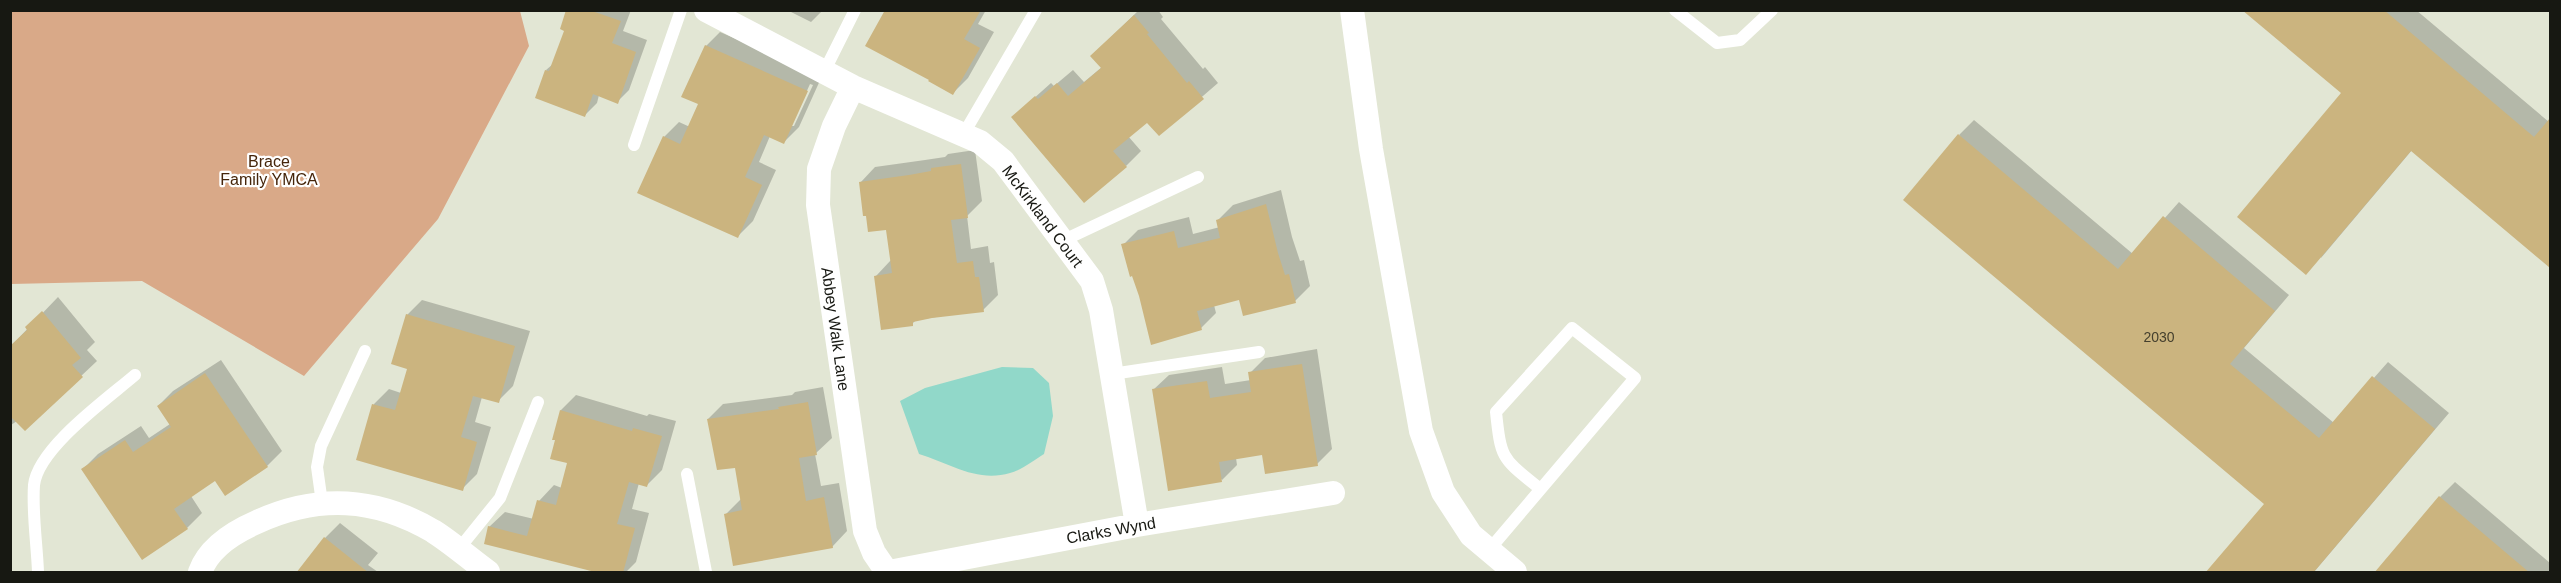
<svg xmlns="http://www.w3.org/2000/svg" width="2561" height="583" viewBox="0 0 2561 583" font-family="Helvetica,sans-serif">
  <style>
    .green { fill: #d9a988 }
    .water { fill: #91d8c9 }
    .shadow { fill: #0003; fill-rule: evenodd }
    .building { fill: #cbb47f }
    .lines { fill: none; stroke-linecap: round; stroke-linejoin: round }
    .lane { stroke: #fff; stroke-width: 12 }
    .street { stroke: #fff; stroke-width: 24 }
    .labels { text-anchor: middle; stroke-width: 4.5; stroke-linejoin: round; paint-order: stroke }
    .number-label { font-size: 14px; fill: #443f2d }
    .park-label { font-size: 16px; fill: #45250a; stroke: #fff }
    .street-label { font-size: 16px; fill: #171812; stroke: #fff }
  </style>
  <rect width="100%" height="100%" fill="#e2e6d4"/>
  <path class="green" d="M10,11H520L529,46L438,219L304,376L142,281L11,284Z"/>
  <path class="water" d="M1002,367L1033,368L1049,383L1053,416L1044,454C1034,460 1022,470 1010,473C977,483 949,463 919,454L900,401L925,388Z"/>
  <path class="shadow" d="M568,10H631L623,31L647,40L629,90L617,102L599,95L597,103L585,115L546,70L553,64L566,30Z
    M787,10H823L811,22Z
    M887,10H986L978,24L994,32L968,78L953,93Z
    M1139,10H1158L1163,17L1161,19L1203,69L1205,67L1218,83L1159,134L1148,121L1128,136L1141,151L1126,166L1013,117L1051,83L1054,86L1073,70L1084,82L1102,67L1107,41Z
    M2259,10H2416L2549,122L2550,120V266L2412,150L2321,258L2343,93Z
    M720,32L822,76L799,127L784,142L770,136L759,162L776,170L753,221L738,236L664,137L679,122L690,127L700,104L705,47ZM810,84L813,85L794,126H791Z
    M1974,120L2133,254L2179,202L2289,295L2244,348L2334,423L2388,362L2449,413L2314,572H2207L2266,503L1959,135Z
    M975,150L982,201L967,216L971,249L988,246L990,263L994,262L998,295L983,310L916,320L912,324L876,276L891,260L887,228L860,183L875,167L925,160L945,157L948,154Z
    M1281,190L1292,237L1300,261L1304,260L1310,286L1295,301L1240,298L1214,305L1216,313L1201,328L1141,296L1123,245L1138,230L1189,217L1193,234L1220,227L1218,220L1233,205Z
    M58,297L95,342L87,350L97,361L25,429L17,421L11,425L10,347Z
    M422,300L530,331L513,386L498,401L482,397L475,422L491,427L477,474L462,489L358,459L374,404L389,389L401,393L409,368L407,315Z
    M1317,349L1332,449L1317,464L1263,453L1236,458L1237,465L1222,480L1153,390L1169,375L1222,367L1225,384L1251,380L1250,373L1265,358Z
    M221,360L282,451L267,466L216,479L191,496L202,513L187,528L83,469L98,454L141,426L149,438L170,424L158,406L173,391Z
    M823,387L832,438L815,454L821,486L839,483L847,531L832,547L726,514L741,499L737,466L708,419L723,404L792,395L795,392Z
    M576,395L647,416L649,414L676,421L662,470L647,485L639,483L632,509L649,513L636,562L626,572H603L489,527L505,512L534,519L539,501L554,485L562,488L569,462L561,410Z
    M2455,482L2550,563V572H2392L2440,497Z
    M340,523L378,553L368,565L378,572H299L325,538Z"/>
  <path class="building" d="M566,10H589L621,21L612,43L636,52L618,104L593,94L585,117L535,98L545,70L549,71L564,31L560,29Z
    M885,10H981L964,39L980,48L953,95L928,81L929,80L865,46Z
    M2242,10H2384L2534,137L2550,118V268L2411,151L2306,275L2237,217L2341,93Z
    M1134,15L1149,33L1147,34L1187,83L1189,81L1204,99L1159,136L1147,123L1113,151L1127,167L1084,203L1011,117L1035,96L1038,99L1057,83L1068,96L1101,68L1090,56Z
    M705,45L808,91L784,144L764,135L745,177L762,185L738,238L637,193L663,136L680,144L698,104L681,97Z
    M1958,134L2118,269L2163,216L2275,311L2230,364L2319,438L2372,376L2435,429L2313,573H2205L2264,504L1903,200Z
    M961,164L968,218L951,220L957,263L973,261L975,277H979L984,312L932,318L913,322V326L881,330L874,276L892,273L886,230L868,232L866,216H863L859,182L909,175L931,171V168Z
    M1266,204L1278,253L1285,275L1289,274L1296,303L1243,316L1239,300L1197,311L1202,330L1151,345L1139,296L1132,276L1130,277L1121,244L1174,231L1178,248L1220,238L1216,220Z
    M42,311L81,358L72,365L83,377L25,431L10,416V346L27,330L25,327Z
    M406,314L515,346L499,403L473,396L461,437L477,442L463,491L356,460L372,404L395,410L407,369L391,364Z
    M1302,364L1318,466L1265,474L1262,455L1219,462L1222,482L1168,491L1152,389L1207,381L1210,398L1251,392L1248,372Z
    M205,373L268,467L225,496L215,481L174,509L188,529L142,560L81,469L125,440L133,452L171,427L157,406Z
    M808,402L817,455L799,458L806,501L824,497L833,548L733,566L724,514L742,510L735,468L717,470L707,419L779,409L778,407Z
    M560,410L632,431L633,428L662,436L647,487L629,482L617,524L635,528L623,573H599L484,544L488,526L527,536L537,500L556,505L567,463L550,459L555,440H552Z
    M2439,496L2530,573H2374Z
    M324,537L369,573H296Z"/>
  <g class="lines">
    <path class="lane" d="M1675,10L1717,43L1740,40L1772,10
      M824,72L855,10
      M963,135L1036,10
      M634,145L681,10
      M1062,241L1198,177
      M1112,374L1259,352
      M687,474L706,572
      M322,503L317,467L321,446L365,351
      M458,550L500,498L538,402
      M1489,550L1635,378L1572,328L1496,412C1501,460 1502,458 1539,488
      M38,572C37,544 32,513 34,485C38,448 107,399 135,375"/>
    <path class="street" d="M706,10L853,87L980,142L1003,161L1092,281L1101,310L1137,525
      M1352,10L1371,149L1421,431L1443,492L1471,535L1515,572
      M853,87L834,126L819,169L818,205L865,531L874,553L887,572
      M200,572C209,547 234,532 257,522C318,494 375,497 433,531C452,543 470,559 488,572
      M889,572L1137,525L1333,493"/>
  </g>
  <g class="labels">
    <g class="number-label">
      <text x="2159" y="342">2030</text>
    </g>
    <g class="park-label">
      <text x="269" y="167">Brace<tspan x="269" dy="18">Family YMCA</tspan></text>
    </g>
    <g class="street-label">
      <text transform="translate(1043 216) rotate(53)" y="6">McKirkland Court</text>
      <text transform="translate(836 329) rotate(82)" y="6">Abbey Walk Lane</text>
      <text transform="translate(1111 530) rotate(-10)" y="6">Clarks Wynd</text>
    </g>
  </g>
  <rect width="2561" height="583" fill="none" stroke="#171812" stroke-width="24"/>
</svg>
